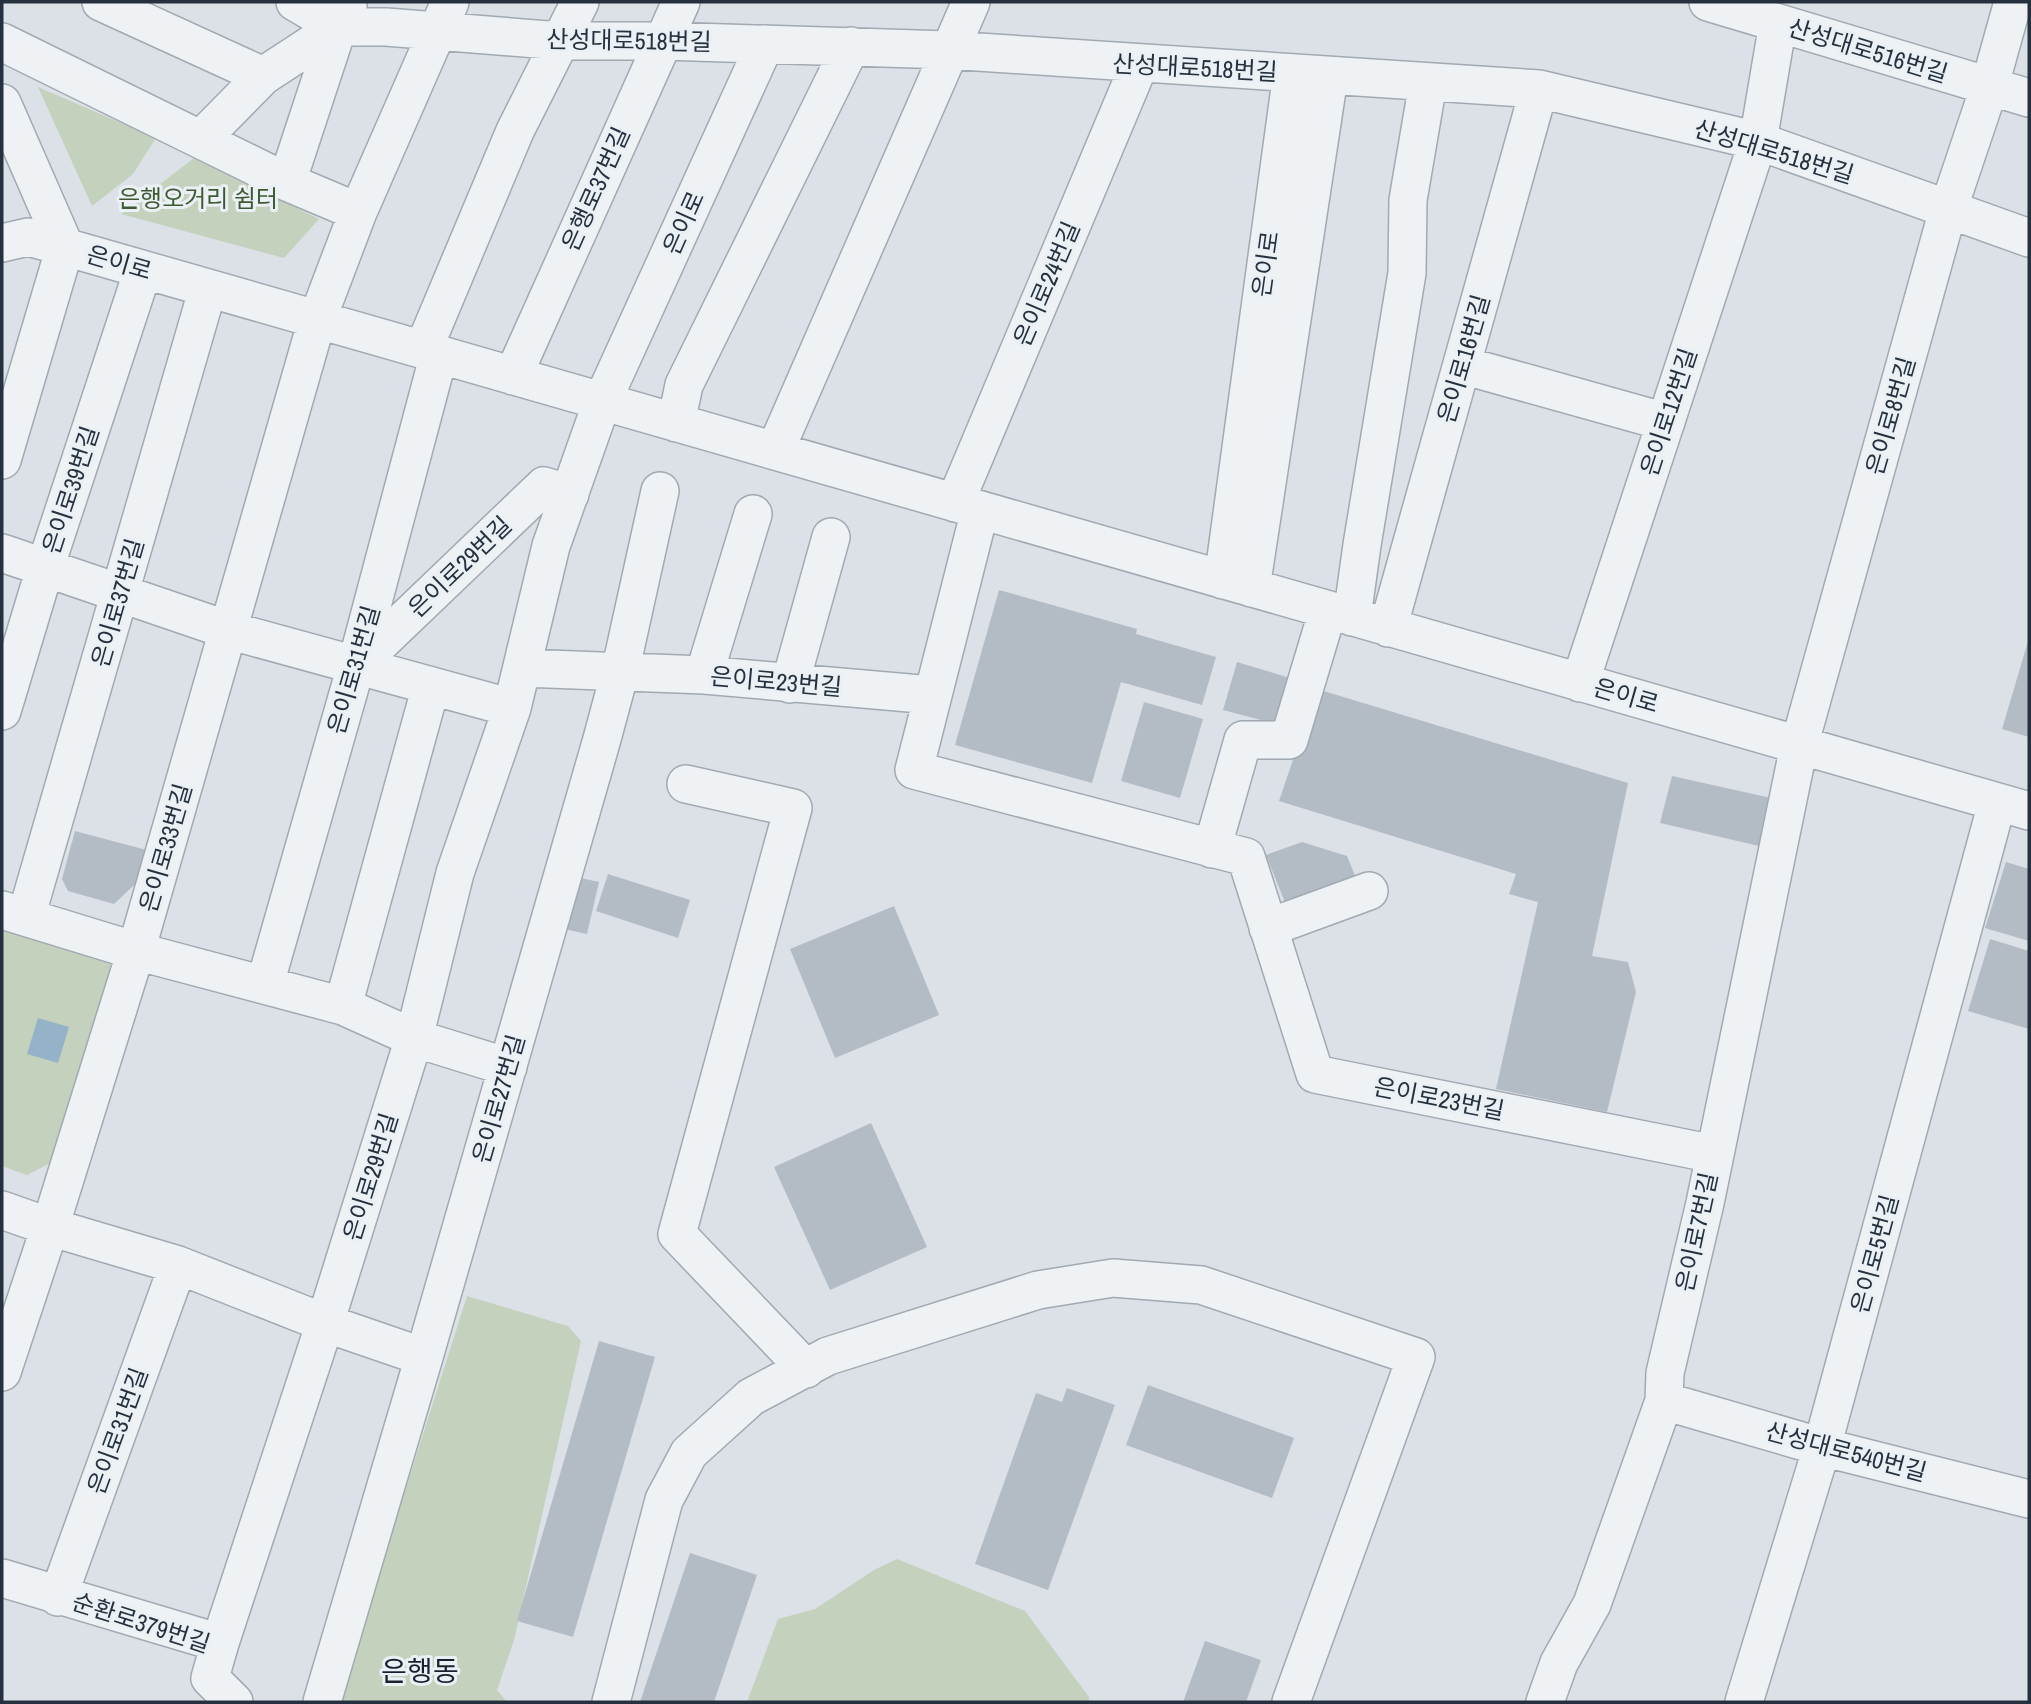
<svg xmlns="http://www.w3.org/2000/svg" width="2031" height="1704" viewBox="0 0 2031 1704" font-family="'Archivo Narrow','Noto Sans KR',sans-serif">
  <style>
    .green { fill: #c4d1bc }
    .water { fill: #94b3c9 }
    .building { fill: #b3bbc4 }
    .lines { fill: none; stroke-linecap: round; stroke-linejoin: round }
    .minor-casing { stroke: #a1a9b1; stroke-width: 40 }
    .minor { stroke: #eff2f5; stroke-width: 37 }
    .labels { text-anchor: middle; stroke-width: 6; stroke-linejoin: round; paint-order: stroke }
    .street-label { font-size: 24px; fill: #25313e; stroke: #ebf0f5 }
    .park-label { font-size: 24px; fill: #3d5a32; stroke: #ebf0f5 }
    .quarter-label { font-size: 28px; fill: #17222e; stroke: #ebf0f5 }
  </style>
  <rect width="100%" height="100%" fill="#dce1e7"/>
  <path class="green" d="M38,87L156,138L133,174L92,206Z
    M194,158L319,219L284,258L121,214Z
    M2,930L126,961L58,1159L27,1175L2,1166Z
    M467,1296L568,1326L581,1341L514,1640L497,1690L507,1702H338Z
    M897,1559L1025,1611L1089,1697V1702H747L778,1619L815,1609L874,1570Z"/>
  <path class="water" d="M38,1018L69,1027L58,1063L27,1054Z"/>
  <path class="building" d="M999,590L1137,629L1136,634L1216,657L1202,705L1121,682L1092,783L955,745Z
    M2029,638V737L2002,729Z
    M1237,662L1290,678L1276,724L1223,710Z
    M1317,689L1628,783L1592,956L1628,962L1636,992L1607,1112L1496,1089L1538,902L1509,894L1516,874L1279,801Z
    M1144,702L1203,719L1180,798L1121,781Z
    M1672,776L1771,798L1759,846L1660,823Z
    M75,831L154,852L149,871L114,904L68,891L62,879Z
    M1302,842L1347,856L1356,878L1286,905L1266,855Z
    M2006,862L2029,869V941L1985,928Z
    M608,874L690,900L678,938L596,911Z
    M576,877L599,882L587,934L564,929Z
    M894,906L939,1015L835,1058L790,949Z
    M1990,939L2029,951V1029L1968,1011Z
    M871,1123L927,1247L830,1290L774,1167Z
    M599,1341L655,1357L573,1637L517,1621Z
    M1148,1385L1294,1438L1272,1498L1126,1445Z
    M1067,1388L1115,1405L1048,1590L975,1564L1036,1393L1062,1402Z
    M690,1553L757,1575L714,1702H640Z
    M1205,1641L1261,1660L1246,1702H1183Z"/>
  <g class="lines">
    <defs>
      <path id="minor" d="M101,2L263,76
        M295,2L338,27H386L561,41H663L948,50L1539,89L1758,141L2029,238
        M1708,2L2029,98
        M2,42L287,182L358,212
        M2,103L65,247
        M201,139L263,76L338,27
        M287,182L338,27L348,6
        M2,243L28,237L65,247L2029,811
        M423,350L515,131L580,2
        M1462,365L1666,422
        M513,376L681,2
        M676,423L684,385L851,46
        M775,451L971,2
        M2,460L65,247
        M955,503L1139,65
        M980,510L914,770L1246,857L1315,1074L1714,1154
        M2,553L228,630L512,708
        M1223,580L1292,73
        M1251,588L1329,77
        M1352,617L1362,545L1407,273L1408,200L1428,83
        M1388,628L1539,89
        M357,665L544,486L570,494
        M523,668L704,675L932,695
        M704,675L753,514
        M1580,683L1758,141L1778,23
        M790,684L831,537
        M2,711L45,568L143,270
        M686,784L793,808L677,1234L806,1369
        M1212,849L1243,740H1289L1328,610
        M2,910L136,951L343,1006L414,1038L508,1067
        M26,917L208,288
        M1268,928L1369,891
        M265,984L356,666L439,354
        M343,1006L431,686
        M2,1210L50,1227L178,1265L325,1323L424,1357
        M2,1372L50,1227L136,951L317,320L358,212L450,2
        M1664,1401L1822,1447L2029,1499
        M2,1578L220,1643L210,1678L234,1702
        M58,1597L178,1265
        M220,1643L325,1323L414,1038L455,873L512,708L551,546L602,402L765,44
        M322,1702L424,1357L602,739L620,672L660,491
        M611,1702L664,1500L689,1453L751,1397L828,1356L1038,1290L1113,1278L1201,1285L1416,1357L1291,1702
        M1545,1702L1559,1663L1592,1604L1664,1401L1665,1373L1705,1203L1799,746L1948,210L1989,88L2013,2
        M1744,1702L1822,1447L1997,803"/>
    </defs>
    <use href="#minor" class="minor-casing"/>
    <use href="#minor" class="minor"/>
  </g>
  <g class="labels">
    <g class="street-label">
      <text transform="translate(629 41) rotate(1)" y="8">산성대로518번길</text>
      <text transform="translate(1868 51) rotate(17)" y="8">산성대로516번길</text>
      <text transform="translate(1195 68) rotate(3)" y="8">산성대로518번길</text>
      <text transform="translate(1774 152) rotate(17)" y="8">산성대로518번길</text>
      <text transform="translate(596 189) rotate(-66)" y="8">은행로37번길</text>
      <text transform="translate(684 223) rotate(-66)" y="8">은이로</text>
      <text transform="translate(119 263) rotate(16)" y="8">은이로</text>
      <text transform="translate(1266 264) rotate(-82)" y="8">은이로</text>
      <text transform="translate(1047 284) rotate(-67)" y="8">은이로24번길</text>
      <text transform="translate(1464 359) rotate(-74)" y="8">은이로16번길</text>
      <text transform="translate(1669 412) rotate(-72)" y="8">은이로12번길</text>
      <text transform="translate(1891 416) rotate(-74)" y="8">은이로8번길</text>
      <text transform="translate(71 490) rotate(-72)" y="8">은이로39번길</text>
      <text transform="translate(460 567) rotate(-44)" y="8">은이로29번길</text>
      <text transform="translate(118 603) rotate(-74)" y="8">은이로37번길</text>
      <text transform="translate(354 670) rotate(-74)" y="8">은이로31번길</text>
      <text transform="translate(776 682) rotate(5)" y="8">은이로23번길</text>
      <text transform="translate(1626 696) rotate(16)" y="8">은이로</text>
      <text transform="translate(166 848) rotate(-74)" y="8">은이로33번길</text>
      <text transform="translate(499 1099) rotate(-74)" y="8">은이로27번길</text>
      <text transform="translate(1439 1099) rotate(11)" y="8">은이로23번길</text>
      <text transform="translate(371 1177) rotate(-73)" y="8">은이로29번길</text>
      <text transform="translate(1697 1232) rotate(-78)" y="8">은이로7번길</text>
      <text transform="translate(1875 1254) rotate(-75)" y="8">은이로5번길</text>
      <text transform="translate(118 1431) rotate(-70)" y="8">은이로31번길</text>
      <text transform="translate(1846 1452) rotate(15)" y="8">산성대로540번길</text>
      <text transform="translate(141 1623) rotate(18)" y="8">순환로379번길</text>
    </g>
    <g class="park-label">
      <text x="198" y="207">은행오거리 쉼터</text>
    </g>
    <g class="quarter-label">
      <text x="420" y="1681">은행동</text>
    </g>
  </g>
  <rect width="2031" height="1704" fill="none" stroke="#25313e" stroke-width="7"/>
</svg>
